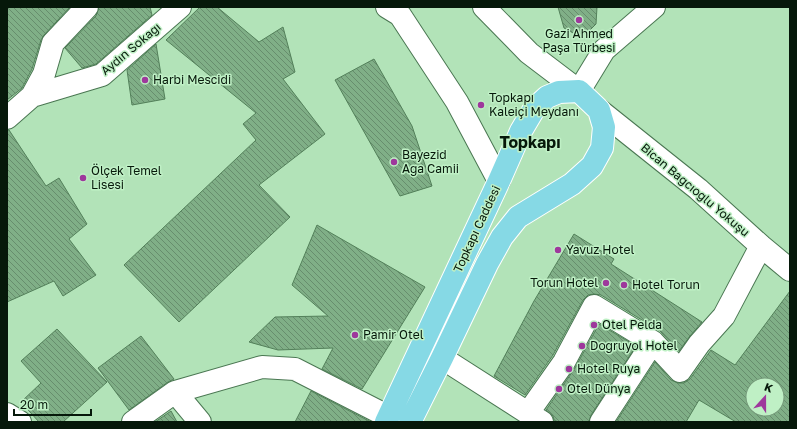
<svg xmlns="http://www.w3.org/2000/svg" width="797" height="429" viewBox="0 0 797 429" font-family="'Golos Text',sans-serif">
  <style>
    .building { fill: url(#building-back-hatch); stroke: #53805a; fill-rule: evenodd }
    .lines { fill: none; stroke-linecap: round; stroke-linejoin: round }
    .minor-casing { stroke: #4a7752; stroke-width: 24 }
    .major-casing { stroke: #fff; stroke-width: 24 }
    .minor { stroke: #fff; stroke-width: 22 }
    .major { stroke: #86d9e5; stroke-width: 22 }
    .poi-dot { fill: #9e389c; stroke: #bff0c5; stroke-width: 1.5 }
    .labels { text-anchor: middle; stroke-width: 3; stroke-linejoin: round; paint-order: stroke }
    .poi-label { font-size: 12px; fill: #06180a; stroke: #bff0c5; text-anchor: start }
    .street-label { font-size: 12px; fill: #06180a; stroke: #bff0c5 }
    .district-label { font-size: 16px; font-weight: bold; fill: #06180a; stroke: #bff0c5 }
  </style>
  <defs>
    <pattern id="building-back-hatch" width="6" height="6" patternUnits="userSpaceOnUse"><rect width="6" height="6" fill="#80af87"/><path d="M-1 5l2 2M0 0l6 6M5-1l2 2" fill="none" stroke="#678d6d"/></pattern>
  </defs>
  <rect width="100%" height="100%" fill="#b2e3b8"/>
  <path class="building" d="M7,7H70L44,35L41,40L32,69L22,88L7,100Z
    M99,7H150L152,15L96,64L82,68L65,48L96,16Z
    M200,7H217L259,42L283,27L295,72L283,79L325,134L259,185L290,217L179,322L124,265L256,140L243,124L256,113L166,40Z
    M558,7H597L596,24L587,33L575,34L564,28Z
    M156,44L165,99L132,105L127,70Z
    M374,59L412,126L432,186L400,196L335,80Z
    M7,130H9L46,186L59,178L87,224L69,239L96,275L63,296L54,281L7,302Z
    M317,225L425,287L362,389L322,369L333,348L278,350L249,342L275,317L328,316L292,285Z
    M574,234L614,259L611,264L702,322L690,336L679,351L660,331L601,295L594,294L588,295L583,300L553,355L525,395L494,376L534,301Z
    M790,291V422H736L699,400L686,422H616L655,362L671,380L678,383H684L690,379L711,350L735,365ZM753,385H777V409H753Z
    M599,324L636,346L591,415L589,422H558L554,420L553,416L546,410L575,368Z
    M57,329L107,382L63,422H39L21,402L41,383L21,361Z
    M141,336L174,379L168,382L129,410L98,368Z
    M311,391L371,422H295Z
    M171,411L177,422H155Z"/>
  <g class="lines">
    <defs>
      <path id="minor" d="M387,7L400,15L457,102L499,181
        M484,7L529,53L579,91L604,50L654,7
        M32,96L102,75L180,7
        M599,110L698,189L761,246L790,270
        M7,118L32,96L44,74L53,43L87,7
        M442,358L542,422
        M175,392L200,422
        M528,413L564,362L594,306L653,342L680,371L699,344L724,316L761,246
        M7,414L20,422
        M133,422L175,392L262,367L295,369L389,417
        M601,422L653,342"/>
      <path id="major" d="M386,422L499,181L521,131L534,109L547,97L559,92L579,91L599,110L604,127L602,148L592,166L572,184L518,217L502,237L487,264L442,358L410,422"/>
    </defs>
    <use href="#minor" class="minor-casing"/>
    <use href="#major" class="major-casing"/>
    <use href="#minor" class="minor"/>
    <use href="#major" class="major"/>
  </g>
  <g class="poi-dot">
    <circle cx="579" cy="20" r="4"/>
    <circle cx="145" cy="80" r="4"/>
    <circle cx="481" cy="105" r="4"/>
    <circle cx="394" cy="162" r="4"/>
    <circle cx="83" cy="178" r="4"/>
    <circle cx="558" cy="250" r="4"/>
    <circle cx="606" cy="283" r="4"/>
    <circle cx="624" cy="285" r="4"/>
    <circle cx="594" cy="325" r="4"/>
    <circle cx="355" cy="335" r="4"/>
    <circle cx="582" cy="346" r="4"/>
    <circle cx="569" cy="369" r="4"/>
    <circle cx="559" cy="389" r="4"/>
  </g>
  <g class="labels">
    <g class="poi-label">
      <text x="579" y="38" text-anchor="middle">Gazi Ahmed<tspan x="579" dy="14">Paşa Türbesi</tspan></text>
      <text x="153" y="84">Harbi Mescidi</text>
      <text x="489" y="102">Topkapı<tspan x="489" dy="14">Kaleiçi Meydanı</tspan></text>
      <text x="402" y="159">Bayezid<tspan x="402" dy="14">Ağa Camii</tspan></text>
      <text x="91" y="175">Ölçek Temel<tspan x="91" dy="14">Lisesi</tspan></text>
      <text x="566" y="254">Yavuz Hotel</text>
      <text x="598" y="287" text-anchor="end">Torun Hotel</text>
      <text x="632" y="289">Hotel Torun</text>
      <text x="602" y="329">Otel Pelda</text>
      <text x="363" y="339">Pamir Otel</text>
      <text x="590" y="350">Doğruyol Hotel</text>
      <text x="577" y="373">Hotel Ruya</text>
      <text x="567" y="393">Otel Dünya</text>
    </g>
    <g class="street-label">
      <text transform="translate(131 49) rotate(-40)" y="4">Aydın Sokağı</text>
      <text transform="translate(695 190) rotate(40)" y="4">Bican Bağcıoğlu Yokuşu</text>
      <text transform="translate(477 229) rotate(-65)" y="4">Topkapı Caddesi</text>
    </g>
    <g class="district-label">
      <text x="530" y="148">Topkapı</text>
    </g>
  </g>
  <rect width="797" height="429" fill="none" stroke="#06180a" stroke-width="16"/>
  <g transform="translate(765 397) rotate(21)"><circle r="19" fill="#bff0c5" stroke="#759a7a"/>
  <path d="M0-3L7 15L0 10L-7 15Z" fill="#9e389c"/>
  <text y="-6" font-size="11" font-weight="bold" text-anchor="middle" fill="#06180a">K</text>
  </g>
  <path d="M14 409v6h77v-6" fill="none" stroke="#06180a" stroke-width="2"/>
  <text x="20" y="409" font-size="12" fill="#06180a" stroke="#bff0c5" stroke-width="3" paint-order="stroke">20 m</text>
</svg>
